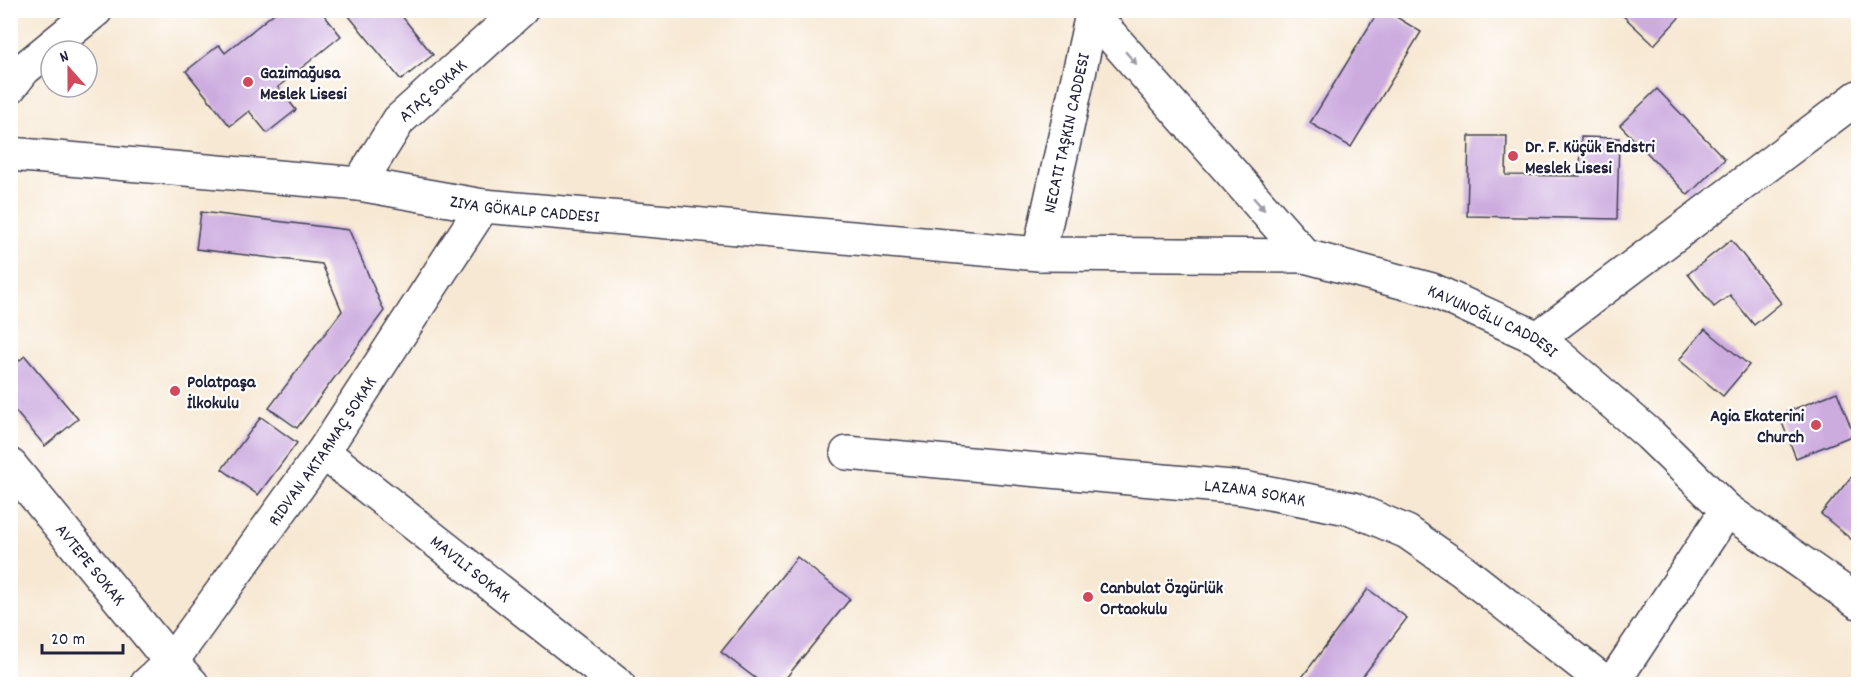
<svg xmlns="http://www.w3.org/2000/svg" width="1869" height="695" viewBox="0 0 1869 695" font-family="Dekko,sans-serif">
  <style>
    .building { fill: #ccabdf }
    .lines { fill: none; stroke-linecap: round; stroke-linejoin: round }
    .street-casing { stroke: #424052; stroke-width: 36 }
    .secondary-casing { stroke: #424052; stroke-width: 36 }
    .street { stroke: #fff; stroke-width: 33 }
    .secondary { stroke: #fff; stroke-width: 33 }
    .oneway { fill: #9c9ca7 }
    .poi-dot { fill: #d1495b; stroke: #fff; stroke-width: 2 }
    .labels { text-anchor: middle; stroke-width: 4.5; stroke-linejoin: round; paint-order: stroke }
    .poi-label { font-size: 18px; font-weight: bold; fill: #22223b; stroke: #fff; text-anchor: start }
    .street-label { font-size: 18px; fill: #22223b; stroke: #fff }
  </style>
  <rect width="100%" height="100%" fill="#fff"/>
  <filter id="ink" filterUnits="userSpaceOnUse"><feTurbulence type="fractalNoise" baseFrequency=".0167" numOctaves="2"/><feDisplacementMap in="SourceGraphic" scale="12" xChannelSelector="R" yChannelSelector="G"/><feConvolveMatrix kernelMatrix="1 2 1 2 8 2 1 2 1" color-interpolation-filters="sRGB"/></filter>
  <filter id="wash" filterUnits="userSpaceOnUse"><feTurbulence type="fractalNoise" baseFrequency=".008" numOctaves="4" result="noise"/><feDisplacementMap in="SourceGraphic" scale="24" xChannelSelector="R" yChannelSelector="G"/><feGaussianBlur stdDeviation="1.35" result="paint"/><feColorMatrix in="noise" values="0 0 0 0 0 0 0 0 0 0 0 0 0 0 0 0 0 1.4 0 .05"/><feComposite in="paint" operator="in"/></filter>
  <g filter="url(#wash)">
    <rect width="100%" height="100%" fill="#f7e8d3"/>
    <g id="blocks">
      <path class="building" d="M278,10H320L341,36L278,87L296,110L267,133L249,111L230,126L186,71L219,45L225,53Z
        M344,10H397L433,55L401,80Z
        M1379,10H1385L1421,32L1351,147L1310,123Z
        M1617,10H1686L1654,45Z
        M1657,89L1725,159L1688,195L1620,125Z
        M1469,136H1507L1506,175L1580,176L1581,137L1619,138L1617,219L1467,216Z
        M201,212L349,230L384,311L297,428L269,408L342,311L322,264L196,249Z
        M1731,240L1781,303L1754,325L1730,295L1714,307L1688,274Z
        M1705,329L1749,365L1723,396L1679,360Z
        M25,356L78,419L45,446L10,405V368Z
        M1837,392L1854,435L1796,458L1779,415Z
        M261,417L297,443L258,495L222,469Z
        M1851,477L1858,483V545L1821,514Z
        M797,557L850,599L781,684H763L721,652Z
        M1368,589L1407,618L1357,684H1297Z"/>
    </g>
  </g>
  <g filter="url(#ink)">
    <use href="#blocks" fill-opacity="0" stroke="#424052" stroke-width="1.5"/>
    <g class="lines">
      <defs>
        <g id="street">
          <path d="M10,87L24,69L96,10"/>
          <path id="s1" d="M359,184L399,120L521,10"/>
          <path d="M1538,338L1858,97"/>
          <path id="s2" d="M323,452L618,684"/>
          <path id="s3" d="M847,453L1243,488L1353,509L1407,532L1463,571L1607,684"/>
          <path id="s4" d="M10,465L171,662L192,684"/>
          <path id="s5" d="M147,684L171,662L323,452L483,206"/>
          <path d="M1612,684L1727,510"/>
        </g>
        <g id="secondary">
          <path d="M1092,14L1305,256"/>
          <path id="s6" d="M10,154L359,184L483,206L1039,254L1305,256L1432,290L1538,338L1650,435L1727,510L1858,602"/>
          <path id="s7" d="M1039,254L1093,10"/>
        </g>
      </defs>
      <use href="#street" class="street-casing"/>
      <use href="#secondary" class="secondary-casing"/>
      <use href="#street" class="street"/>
      <use href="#secondary" class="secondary"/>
    </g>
    <defs><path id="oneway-solid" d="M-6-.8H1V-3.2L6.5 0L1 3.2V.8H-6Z" transform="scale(1.5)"/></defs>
    <g class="oneway">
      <use href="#oneway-solid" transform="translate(1131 58) rotate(49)"/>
      <use href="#oneway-solid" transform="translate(1259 204) rotate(49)"/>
    </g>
  </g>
  <g class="poi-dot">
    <circle cx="248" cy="82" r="6"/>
    <circle cx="1513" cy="156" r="6"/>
    <circle cx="175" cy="391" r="6"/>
    <circle cx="1816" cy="425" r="6"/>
    <circle cx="1088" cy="597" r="6"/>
  </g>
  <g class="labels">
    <g class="poi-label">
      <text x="260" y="78">Gazimağusa<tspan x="260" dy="21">Meslek Lisesi</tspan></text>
      <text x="1525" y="152">Dr. F. Küçük Endstri<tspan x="1525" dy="21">Meslek Lisesi</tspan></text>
      <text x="187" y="387">Polatpaşa<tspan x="187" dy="21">İlkokulu</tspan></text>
      <text x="1804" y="421" text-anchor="end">Agia Ekaterini<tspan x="1804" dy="21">Church</tspan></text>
      <text x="1100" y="593">Canbulat Özgürlük<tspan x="1100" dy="21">Ortaokulu</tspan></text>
    </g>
    <g class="street-label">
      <text dy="6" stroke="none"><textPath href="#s1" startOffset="120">ATAÇ SOKAK</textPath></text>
      <text dy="6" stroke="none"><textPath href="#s7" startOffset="124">NECATI TAŞKIN CADDESI</textPath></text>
      <text dy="6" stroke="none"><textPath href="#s6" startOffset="518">ZIYA GÖKALP CADDESI</textPath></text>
      <text dy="6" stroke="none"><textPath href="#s6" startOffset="1500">KAVUNOĞLU CADDESI</textPath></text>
      <text dy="6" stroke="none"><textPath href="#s5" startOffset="292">RIDVAN AKTARMAÇ SOKAK</textPath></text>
      <text dy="6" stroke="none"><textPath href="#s3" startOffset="410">LAZANA SOKAK</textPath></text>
      <text dy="6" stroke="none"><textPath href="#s4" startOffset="128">AVTEPE SOKAK</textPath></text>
      <text dy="6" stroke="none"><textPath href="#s2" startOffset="188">MAVILI SOKAK</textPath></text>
    </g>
  </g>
  <rect width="1869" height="695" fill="none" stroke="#fff" stroke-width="36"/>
  <g transform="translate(69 69) rotate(339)"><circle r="28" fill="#ffffff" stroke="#a7a7b1" stroke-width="1.5"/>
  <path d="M0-4.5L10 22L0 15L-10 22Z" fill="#d1495b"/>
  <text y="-9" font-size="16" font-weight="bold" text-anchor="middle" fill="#22223b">N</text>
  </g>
  <path d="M42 644v9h81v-9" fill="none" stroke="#22223b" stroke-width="3"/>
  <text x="51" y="644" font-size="18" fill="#22223b" stroke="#ffffff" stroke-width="4.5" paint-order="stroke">20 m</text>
</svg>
